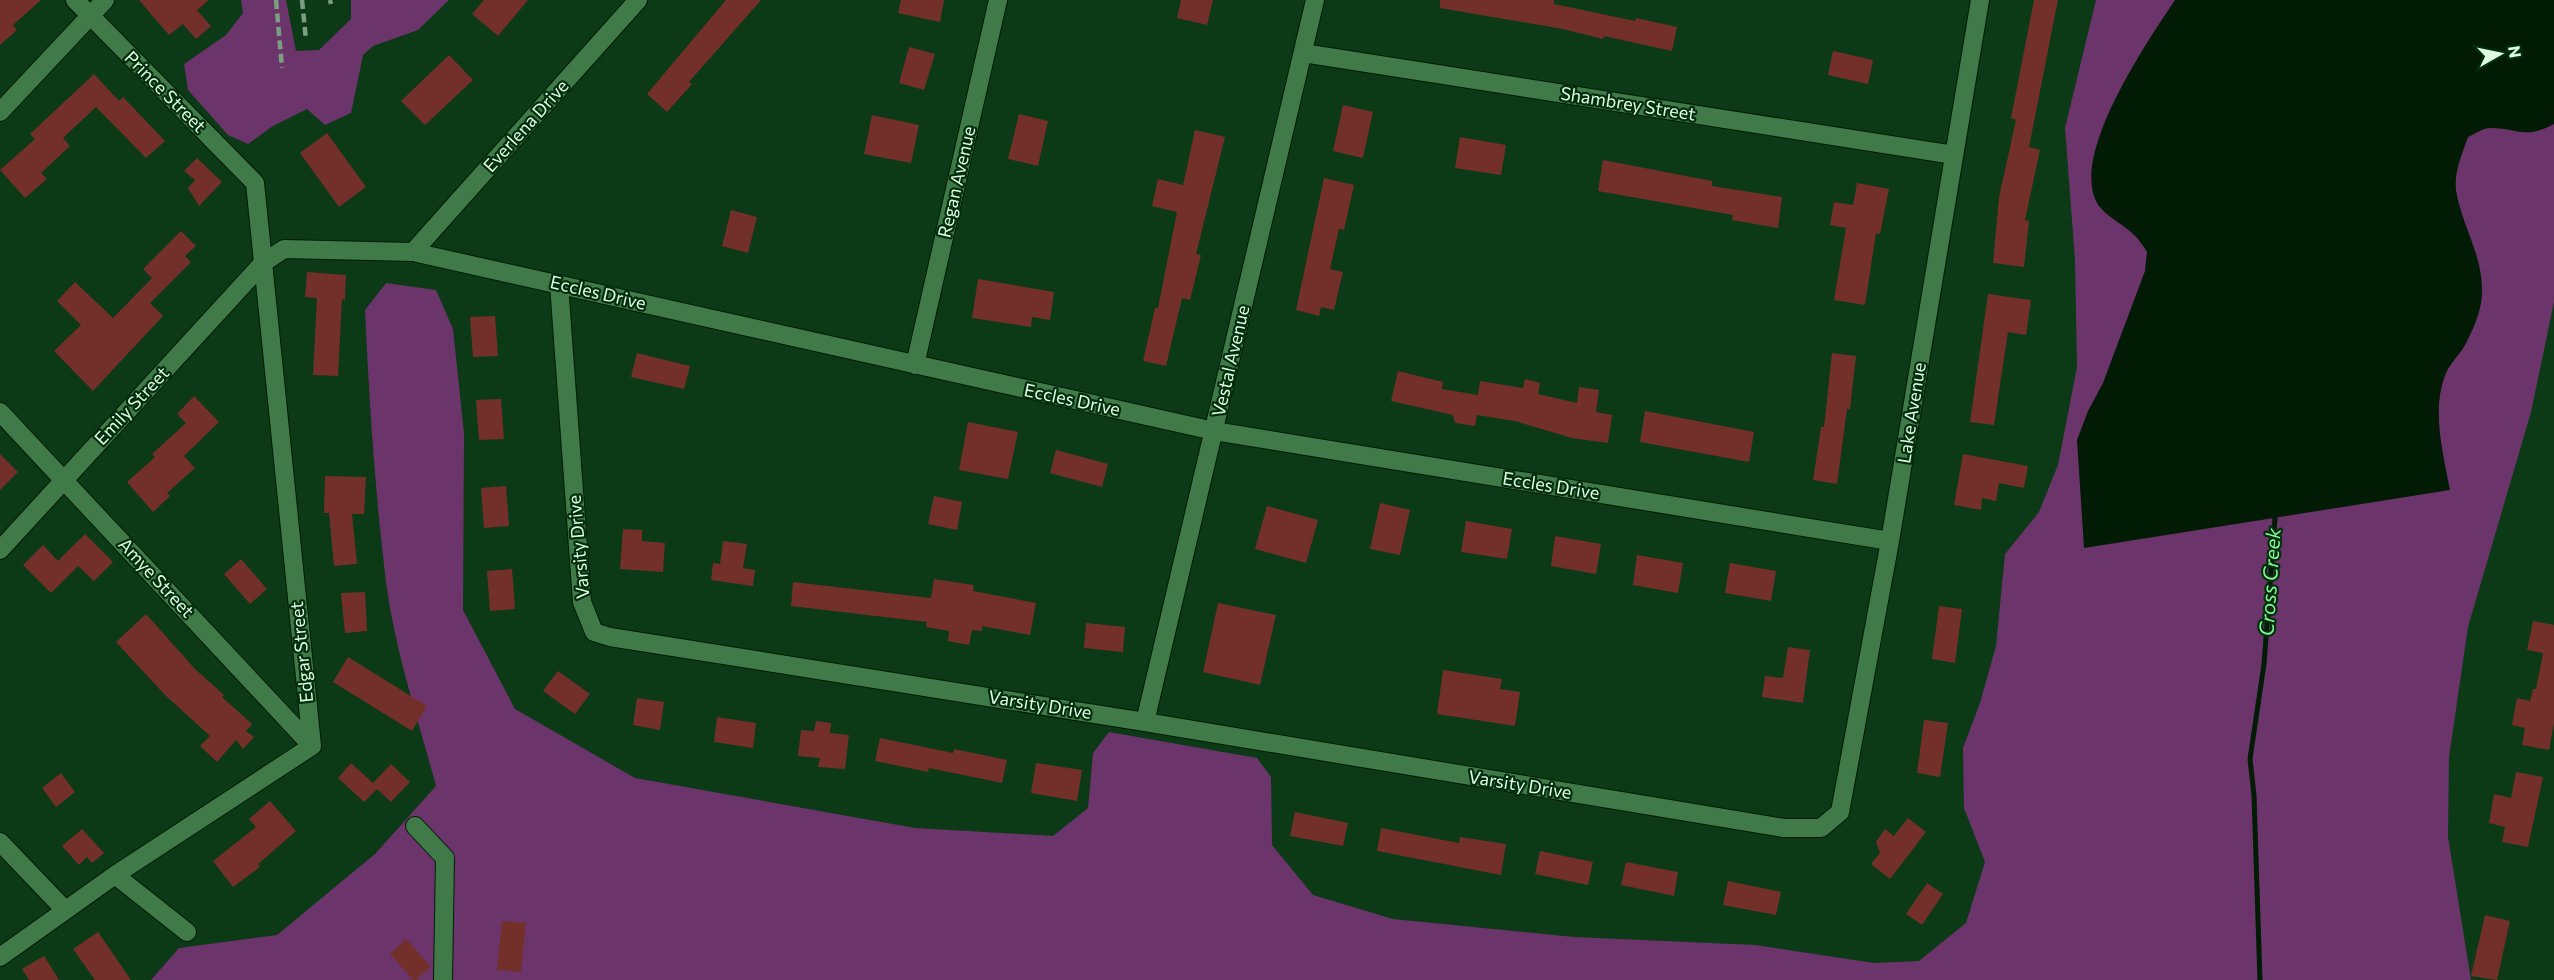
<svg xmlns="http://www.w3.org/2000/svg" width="2554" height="980" viewBox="0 0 2554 980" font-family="Commissioner,sans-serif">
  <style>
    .green { fill: #6b356b }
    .water { fill: #011b05 }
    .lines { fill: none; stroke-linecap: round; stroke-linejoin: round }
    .stream { stroke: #011b05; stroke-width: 5 }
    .building { fill: #73302a }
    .minor-casing { stroke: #011d06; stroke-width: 20 }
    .minor { stroke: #417a49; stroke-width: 18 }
    .rail { stroke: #7a9f80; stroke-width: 4.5; stroke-dasharray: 9 4.5; stroke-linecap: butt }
    .labels { text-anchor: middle; stroke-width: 4.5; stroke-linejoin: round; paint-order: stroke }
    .street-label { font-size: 18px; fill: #dffde1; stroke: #012e0c }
    .water-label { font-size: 20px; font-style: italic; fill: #84f695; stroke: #012e0c }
  </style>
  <rect width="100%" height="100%" fill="#0c3916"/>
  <path class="green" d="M241,0H286L296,51L319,50L351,19V0H449L418,30L373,46L363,55L351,113L325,125L307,109L273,126L248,144L228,135L188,90L184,64L226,35L243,13Z
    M2096,0H2554V302L2531,412L2468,627L2449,757L2448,837L2471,980H151L179,948L277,935L375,854L436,786C418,719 395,651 386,582C375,492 369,400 365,310L386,283L436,290L453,329L464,433L463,610L515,709L635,778L915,828L1053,836L1088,808L1093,753L1109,732L1257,758L1271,777L1272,845L1313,895L1393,919L1574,937L1755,945L1874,963L1919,961L1966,923L1985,862L1964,808L1963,748L1980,703L1996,646L2005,554L2039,512L2058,465L2077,367L2075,260L2065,128Z"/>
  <path class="water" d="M2175,0H2554V124C2524,140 2519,128 2490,128C2483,128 2475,134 2468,137C2462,154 2454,172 2456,190C2461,223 2481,252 2482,287C2483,309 2474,328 2464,347C2458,356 2450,364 2446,373C2431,409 2443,453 2450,490L2084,548L2077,440L2088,411L2103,383L2145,271L2147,252C2143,246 2139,239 2133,234C2121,222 2099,214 2094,196C2077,145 2147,42 2175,0Z"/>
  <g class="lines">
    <path class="stream" d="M2260,980L2254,795L2250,759L2264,664L2275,518L2272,514"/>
  </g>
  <path class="building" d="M0,0H41L13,25L17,30L0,45Z
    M139,0H209L197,10L211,26L196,39L183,24L169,35Z
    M484,0H528L498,36L472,14Z
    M726,0H761L689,82L692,84L667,112L647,94Z
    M901,0H944L940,22L898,13Z
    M1181,0H1213L1207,25L1177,18Z
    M1440,0H1554V4L1635,21L1636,18L1677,27L1672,51L1604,36L1603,39L1563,29L1440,8Z
    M2034,0H2058L2029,147L2040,150L2025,220L2029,221L2024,267L1993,263L1999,197L2016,120L2011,118Z
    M909,47L935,54L924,90L899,83Z
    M1833,51L1873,60L1868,84L1828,75Z
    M449,55L473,80L425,125L401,101Z
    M94,74L119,101L123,97L165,141L146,158L96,107L63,138L70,146L41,173L47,179L25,198L0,170L35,139L30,134Z
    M1343,105L1373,112L1363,158L1333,151Z
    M1019,114L1048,121L1038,166L1008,159Z
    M872,115L919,125L911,163L864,154Z
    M1195,130L1225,137L1196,254L1201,255L1190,300L1182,298L1166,366L1143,361L1155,308H1158L1177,212L1152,206L1158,179L1183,185Z
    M327,133L366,187L339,207L300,153Z
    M1460,137L1506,145L1501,175L1455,168Z
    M197,158L222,182L199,206L188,188L195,180L184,171Z
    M1603,160L1712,181V186L1782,197L1778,228L1732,220L1733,215L1598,191Z
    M1324,178L1354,185L1344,230L1339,229L1330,269L1343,272L1334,310L1321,307L1319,316L1296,310Z
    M1857,183L1889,189L1880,234L1876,233L1865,305L1834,300L1846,228L1830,225L1834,202L1853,205Z
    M731,210L757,217L748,253L722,246Z
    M181,231L196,246L185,256L191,262L150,303L163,316L93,391L54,351L81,325L57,301L75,282L113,318L152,278L143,269Z
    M307,272L346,275L345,300L342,299L338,376L313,375L317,298L305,297Z
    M978,279L1054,292L1050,320L1032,317L1031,327L972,318Z
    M1988,294L2031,300L2026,335L2008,332L1994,425L1970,422Z
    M495,316L498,356L473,357L470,317Z
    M637,353L690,366L684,389L631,377Z
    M1832,353L1856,356L1850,409H1847L1837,484L1813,480L1821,427H1824Z
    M1398,371L1443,382L1442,389L1478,395L1480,381L1523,388L1525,379L1540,383L1538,394L1577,403L1579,387L1599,390L1596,412L1612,415L1608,443L1572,438L1515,421L1477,415L1475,426L1455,423L1453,415L1391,401Z
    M194,396L219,422L184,456L195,468L167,493L170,496L153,512L127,482L155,457L152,454L186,423L177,414Z
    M501,399L504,439L479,440L476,400Z
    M1645,411L1754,432L1749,462L1640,442Z
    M968,422L1018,432L1008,479L959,470Z
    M1056,450L1108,464L1102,487L1050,473Z
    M0,454L18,472L0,490Z
    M1963,454L2028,466L2024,488L1999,483L1996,501L1982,498L1981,510L1954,505Z
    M325,476L366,477L364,514H352L357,564L334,566L329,513H324Z
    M506,486L509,526L484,528L481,488Z
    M934,496L962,502L957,530L928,524Z
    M1380,503L1410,510L1400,555L1370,549Z
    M1267,506L1318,520L1306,563L1255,549Z
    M1466,521L1512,529L1507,559L1461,552Z
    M623,529L642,530V541L665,543L663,572L620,569Z
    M85,534L113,562L94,581L78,566L51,593L23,565L43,545L58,561Z
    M1555,536L1601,544L1596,574L1551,566Z
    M723,541L747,544L743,568L755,570L753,586L711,580L713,563L720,564Z
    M1637,555L1683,563L1678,593L1633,585Z
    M241,559L267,589L250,604L224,574Z
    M1730,563L1776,571L1771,601L1725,593Z
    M512,569L515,609L490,611L487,571Z
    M934,579L974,585L973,591L1036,603L1030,635L982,626V631L972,630L969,645L948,641L949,631L926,627L927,622L791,606L793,582L931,598Z
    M365,592L367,631L345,633L341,593Z
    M1218,603L1276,615L1260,685L1203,672Z
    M1939,606L1962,609L1955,663L1932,659Z
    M146,614L195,669L224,695L222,697L252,724L246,731L254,737L243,749L236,740L217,762L200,746L210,736L165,695L116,642Z
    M2533,621L2554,625V723L2549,750L2522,745L2525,728L2512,725L2517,698L2530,701L2533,689H2536L2543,653L2527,650Z
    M1086,623L1125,627L1123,652L1084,648Z
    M1788,647L1810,650L1803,703L1762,697L1765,676L1783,678Z
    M348,657L427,706L412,731L333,682Z
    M1443,670L1502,679L1500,689L1520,692L1515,726L1437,714Z
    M558,671L590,694L575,714L543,691Z
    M637,698L664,702L660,730L633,725Z
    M717,717L756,723L753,748L714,742Z
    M1924,720L1948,723L1940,777L1917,773Z
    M816,721L831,723L830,733L849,735L845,769L818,767L820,758L798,756L801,730L814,731Z
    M880,738L953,753L954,749L1007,760L1002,783L929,768L928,772L875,761Z
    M351,763L373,783L391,764L410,782L391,802L377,789L364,802L338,778Z
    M1036,763L1082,770L1077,801L1031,793Z
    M2516,772L2543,777L2528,847L2502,842L2505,827L2489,823L2494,794L2511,798Z
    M61,773L75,792L56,807L42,788Z
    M270,801L296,831L258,864L260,867L233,887L213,861L256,827L249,819Z
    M1295,812L1348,823L1343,846L1290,836Z
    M1908,818L1926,832L1890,879L1871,864L1880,853L1876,842L1885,829L1894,836Z
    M1381,828L1459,843L1460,837L1506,844L1501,875L1377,851Z
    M82,829L104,853L92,863L87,857L79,865L62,846Z
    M1540,851L1593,862L1588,885L1535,874Z
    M1626,862L1678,872L1674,896L1621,885Z
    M1728,881L1781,892L1776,915L1723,905Z
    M1927,883L1943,894L1922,925L1906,914Z
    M2485,915L2510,921L2497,980L2471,976Z
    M502,921L526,923L521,972L497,970Z
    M98,932L131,980H95L73,949Z
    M406,939L431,967L416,980H413L390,954Z
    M44,956L59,980H29L22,969Z"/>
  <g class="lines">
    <defs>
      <path id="minor" d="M1303,53L1954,155
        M0,112L105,0
        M413,252L638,0
        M559,284L582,602L594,632L610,637L1145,722L1784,828H1821L1840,812L1890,541L1980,0
        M915,365L998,0
        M0,412L312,746
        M0,550L263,263L284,249L413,252L1214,431L1890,541
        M1145,722L1315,0
        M415,826L445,858L443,980
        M0,842L65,910
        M115,875L187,932
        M0,957L115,875L312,746L255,183L75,0"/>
    </defs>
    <use href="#minor" class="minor-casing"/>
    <use href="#minor" class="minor"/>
    <path class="rail" d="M276,0L282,68
      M302,0L306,40
      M330,0L331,4"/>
  </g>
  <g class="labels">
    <g class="street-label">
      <text transform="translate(165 92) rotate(45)" y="6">Prince Street</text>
      <text transform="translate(1628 104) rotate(9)" y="6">Shambrey Street</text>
      <text transform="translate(526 126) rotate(-48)" y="6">Everlena Drive</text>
      <text transform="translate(957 182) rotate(-77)" y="6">Regan Avenue</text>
      <text transform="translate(598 293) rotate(13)" y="6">Eccles Drive</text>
      <text transform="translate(1231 361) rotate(-77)" y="6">Vestal Avenue</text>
      <text transform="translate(1072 400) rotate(12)" y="6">Eccles Drive</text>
      <text transform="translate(132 406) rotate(-47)" y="6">Emily Street</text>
      <text transform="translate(1912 413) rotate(-81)" y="6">Lake Avenue</text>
      <text transform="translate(1551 486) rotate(9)" y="6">Eccles Drive</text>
      <text transform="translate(579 547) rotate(-95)" y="6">Varsity Drive</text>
      <text transform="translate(156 578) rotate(47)" y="6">Amye Street</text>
      <text transform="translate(302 652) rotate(-96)" y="6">Edgar Street</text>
      <text transform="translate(1040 705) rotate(9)" y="6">Varsity Drive</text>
      <text transform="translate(1520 785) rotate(9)" y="6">Varsity Drive</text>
    </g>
    <g class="water-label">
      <text transform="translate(2270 582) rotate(-86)" y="7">Cross Creek</text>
    </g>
  </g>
  <g transform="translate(2500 54) rotate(81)" stroke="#012e0c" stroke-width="4.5" paint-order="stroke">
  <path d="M0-4.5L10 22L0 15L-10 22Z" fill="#dffde1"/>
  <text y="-9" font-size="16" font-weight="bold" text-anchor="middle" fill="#dffde1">N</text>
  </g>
</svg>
